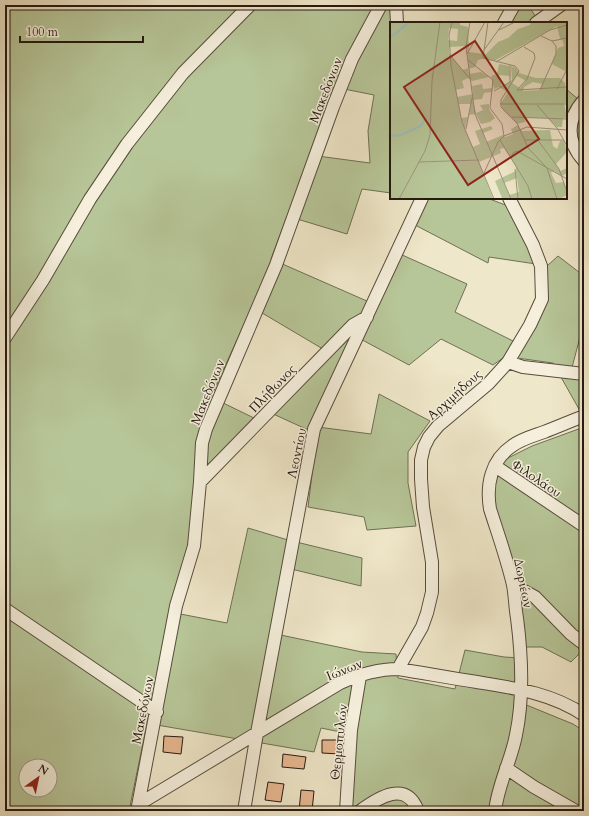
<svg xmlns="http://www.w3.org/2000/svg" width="589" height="816" viewBox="0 0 589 816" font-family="Cardo,serif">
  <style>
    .green { fill: #b7c698; stroke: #6e7054; fill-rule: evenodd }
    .building { fill: #e7b690; stroke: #251910 }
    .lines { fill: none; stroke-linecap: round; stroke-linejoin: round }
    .minor-casing { stroke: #584c3e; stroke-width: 14 }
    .minor { stroke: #f5efdc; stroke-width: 12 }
    .labels { text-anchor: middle; stroke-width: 3; stroke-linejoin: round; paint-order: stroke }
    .street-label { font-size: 13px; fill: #251910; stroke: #f5efdc }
    .inset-river { fill: none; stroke: #9dbebf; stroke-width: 2 }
    .inset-road { fill: none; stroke: #9e957f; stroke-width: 1 }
    .view { fill: #8f2418; fill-opacity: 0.15; stroke: #8f2418; stroke-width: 2 }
    .inset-edge { fill: none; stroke: #251910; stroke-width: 2 }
  </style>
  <rect width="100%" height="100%" fill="#efe7c9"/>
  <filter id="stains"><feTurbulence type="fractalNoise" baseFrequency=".005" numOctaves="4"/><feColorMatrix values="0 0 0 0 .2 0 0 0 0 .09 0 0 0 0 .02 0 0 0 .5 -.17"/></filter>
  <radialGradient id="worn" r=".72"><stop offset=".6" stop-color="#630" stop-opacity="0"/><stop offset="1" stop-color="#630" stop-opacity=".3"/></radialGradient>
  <path class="green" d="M5,5H394L391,23V193L362,189L347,234L287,216L271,259L376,305L400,254L467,284L455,312L515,342L503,358L493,365L441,339L409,365L353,335L310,423L318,427L371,434L379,394L430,421L408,452V483L416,526L367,530L364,517L308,507L317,434L271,413L328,352L252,307L211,397L256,419L196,476L190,542L170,612L227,623L248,528L288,540L362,558L361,586L283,567L271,633L362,652L396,654L398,678L455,689L465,650L504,657L521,658L524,704L573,724L584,731V811H348L355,735L321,728L314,752L151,724L167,627L129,811H5ZM334,87L374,95L368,131L370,163L310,155ZM26,766H50V790H26Z
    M519,5H528L536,17L529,23H510Z
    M566,89L584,104L573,124L584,122V140L566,134Z
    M414,198H487L508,206L536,264L489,257L488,263L415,225L422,202Z
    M558,256L584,276V322L570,375L584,377V418L553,363L517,358L547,266Z
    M584,427V649L571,662L542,647H520L493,509V481L506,459L532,446Z"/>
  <path class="building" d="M164,736L183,737L181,754L163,752Z
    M322,740H340V754L322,753Z
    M283,754L306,757L304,769L282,767Z
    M268,782L284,784L281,802L265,800Z
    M301,790L314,791L312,811H299Z"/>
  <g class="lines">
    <defs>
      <path id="minor" d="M396,5L397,23
        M504,23L514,5
        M536,23L561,5
        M584,100C566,120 566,141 584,161
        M5,338L43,280L90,199L127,144L183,73L250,5
        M508,362L523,367L584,374
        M495,466L584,526
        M200,482L353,325L367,317
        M513,585L535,597L571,634L584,644
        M5,609L157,712
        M398,669L422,627L427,613L432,592V562L423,507L421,479V460L424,447L429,437L438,426L488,384L508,362L530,325L542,299L541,266L533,245L509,198
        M506,768L534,787L576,811
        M139,804L340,683C358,675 378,669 398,669C424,673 450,678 477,682C514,688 552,693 584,715
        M137,811L176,606L194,546L200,482L202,443L206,429L276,265L333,107L352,59L381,5
        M244,811L257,733L314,429L422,198
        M346,811L351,730L360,676
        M360,811C379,797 406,780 418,811
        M495,811C498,784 511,761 516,735C524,697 522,657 517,618C515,607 515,595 513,585C507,559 498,534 490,509C486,485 491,460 512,446C521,439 533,436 544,432C557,427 571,421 584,416"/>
    </defs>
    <use href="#minor" class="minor-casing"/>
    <use href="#minor" class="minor"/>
  </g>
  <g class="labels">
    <g class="street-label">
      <text transform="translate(325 90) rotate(-69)" y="5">Μακεδόνων</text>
      <text transform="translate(272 388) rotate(-46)" y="5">Πλήθωνος</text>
      <text transform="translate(207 392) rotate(-68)" y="5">Μακεδόνων</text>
      <text transform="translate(454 394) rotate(-42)" y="5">Αρχιμήδους</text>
      <text transform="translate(296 453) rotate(-78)" y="5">Λεοντίου</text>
      <text transform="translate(537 478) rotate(34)" y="5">Φιλολάου</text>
      <text transform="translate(524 583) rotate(78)" y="5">Δωριέων</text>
      <text transform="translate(344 669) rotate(-22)" y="5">Ιώνων</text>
      <text transform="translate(142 710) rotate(-79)" y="5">Μακεδόνων</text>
      <text transform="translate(338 742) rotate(-84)" y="5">Θερμοπυλών</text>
    </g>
  </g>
  <g transform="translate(390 22)">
    <rect width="177" height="177" fill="#efe7c9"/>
    <path d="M0,0H70V3L78,5L79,30L93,32V35L108,20L118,16L128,7L140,3L141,0H177V46L175,49L162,42L168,26L174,24L172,17H170L167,4L104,39L95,36L88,38L85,45L78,47L79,52L91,50L99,55L82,59L78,56L72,59L74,66L66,68L67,75L83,72L82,64L92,62L93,67L103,66L102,70L94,71L92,77L83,78L86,91L93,88L90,83L99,82V87L105,96L100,100L91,102L86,92L79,93L81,82H69L71,96L78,95L75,107L83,125L90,122L85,109L101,104L103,107L93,111L96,120L113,113L115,115L123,112L121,107L128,103L132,109L160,108L163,124L167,127L170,119H174L177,130L166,142L170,149L177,146V151L172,154L164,149L161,151L166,161L174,160L177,173L169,177L112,176L105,159L126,149V145L114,126L110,127L111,131L89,140L103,177H0ZM59,6L68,7L67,19L58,18ZM77,24L79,46L72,48L59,31V25ZM127,156L129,170L119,173L114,161ZM109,42L119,44L120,54L109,53L112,65L122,58L121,44L126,46L129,51L146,56H170L175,61L177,81H174L177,96H173L172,105H167L158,96H136L135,100L127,102L113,88L111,81L118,70L109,65L104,67L101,54L107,52ZM127,54L136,59L130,66L122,61ZM143,60L152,62L150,68L133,69L134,65Z" fill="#b7c698" fill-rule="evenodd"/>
    <path class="inset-river" d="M0,16L19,0M0,114L11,113L31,104L35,96"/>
    <path class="inset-road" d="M62,0L59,13L61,44L72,100L104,177M80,0L76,25L85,92L121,177M98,0L93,36L125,44L129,49L111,78V85L127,101L138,126L157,146L167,177M109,8L125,0M151,14L162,19L177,16M94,28L114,0M77,32L95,0M60,33L80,57M78,38L103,58L100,86L112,102L114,114M106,40L160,8L177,3M167,67L177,47M127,68L137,57L145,36L144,31L134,25M127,68L177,65M150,68L166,32V24L162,19M104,69L120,60V43M110,82H177M147,83L167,106L177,124M122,95L177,97M76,107L82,76M147,117L169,147L177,170M110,118L138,164L142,177M135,118H174M120,137L123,131L127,129L177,157M29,140L89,138M125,147L128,177M94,151L108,120L114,114L137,105L177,108M9,177L35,129L40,113L42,59L50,0"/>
    <path class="view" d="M85,19L149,117L78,163L14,65Z"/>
    <rect width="177" height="177" class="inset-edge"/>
  </g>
  <rect width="589" height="816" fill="none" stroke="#efe7c9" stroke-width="20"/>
  <rect x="6" y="6" width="577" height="804" fill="none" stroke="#251910" stroke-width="2"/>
  <rect x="10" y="10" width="569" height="796" fill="none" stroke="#251910"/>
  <g transform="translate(38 778) rotate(33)"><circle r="19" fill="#f5efdc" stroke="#a2998a"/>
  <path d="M0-3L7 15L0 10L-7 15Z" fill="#8f2418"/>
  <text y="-6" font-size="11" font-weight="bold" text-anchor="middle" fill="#251910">N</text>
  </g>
  <path d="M20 36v6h123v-6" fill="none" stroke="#251910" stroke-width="2"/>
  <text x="26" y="36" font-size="12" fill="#251910" stroke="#f5efdc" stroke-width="3" paint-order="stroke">100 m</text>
  <rect width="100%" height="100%" filter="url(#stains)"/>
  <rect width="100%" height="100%" fill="url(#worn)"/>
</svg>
